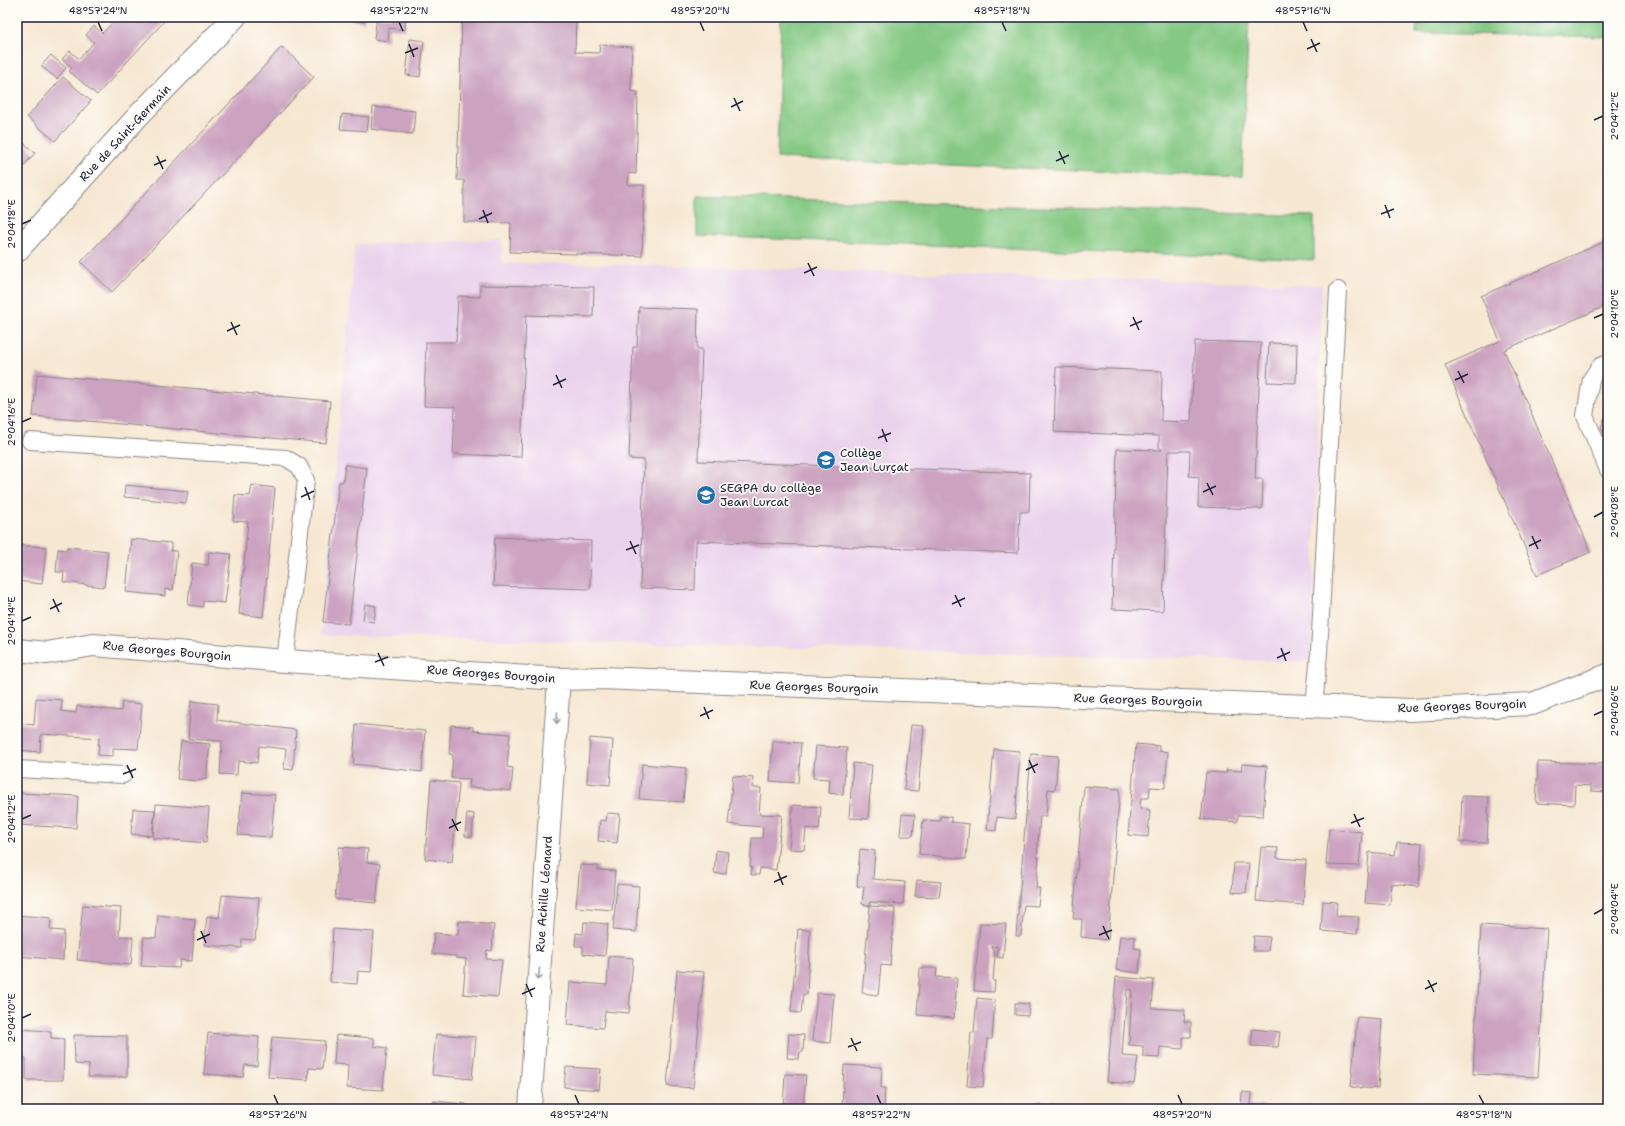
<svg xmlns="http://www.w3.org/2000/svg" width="1625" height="1126" viewBox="0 0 1625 1126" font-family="'Shantell Sans',sans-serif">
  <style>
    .built { fill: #ead1ec }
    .green { fill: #84c883; stroke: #53755f }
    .building { fill: #cba2c0 }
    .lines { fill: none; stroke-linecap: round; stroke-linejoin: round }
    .lane-casing { stroke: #8c8486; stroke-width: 18 }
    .street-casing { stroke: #8c8486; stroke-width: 24 }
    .lane { stroke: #fff; stroke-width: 16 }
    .street { stroke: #fff; stroke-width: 22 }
    .oneway { stroke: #9c9ca7 }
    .ticks { fill: none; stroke: #22223b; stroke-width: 1.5 }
    .labels { text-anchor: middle; stroke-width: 3.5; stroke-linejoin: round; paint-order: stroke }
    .street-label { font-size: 12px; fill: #22223b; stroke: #fdfcf7 }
    .poi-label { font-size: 12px; fill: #22223b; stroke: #fdfcf7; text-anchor: start }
    .neatline { fill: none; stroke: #22223b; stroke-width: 1.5 }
    .ticks-label { font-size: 10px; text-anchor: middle; fill: #22223b }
  </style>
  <rect width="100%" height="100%" fill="#fdfcf7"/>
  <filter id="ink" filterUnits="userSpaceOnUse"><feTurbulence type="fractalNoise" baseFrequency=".025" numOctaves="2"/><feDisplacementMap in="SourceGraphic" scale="8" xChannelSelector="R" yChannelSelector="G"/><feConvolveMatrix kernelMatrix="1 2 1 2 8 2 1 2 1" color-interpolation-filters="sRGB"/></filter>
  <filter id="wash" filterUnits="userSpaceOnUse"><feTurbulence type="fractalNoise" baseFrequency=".012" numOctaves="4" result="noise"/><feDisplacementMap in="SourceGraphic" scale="16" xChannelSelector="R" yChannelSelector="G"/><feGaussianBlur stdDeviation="0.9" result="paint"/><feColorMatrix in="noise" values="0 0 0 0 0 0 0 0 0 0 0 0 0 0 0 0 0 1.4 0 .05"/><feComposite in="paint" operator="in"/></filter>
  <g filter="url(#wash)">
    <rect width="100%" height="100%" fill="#f6e7d1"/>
    <path class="built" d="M501,240L502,263L643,265L1322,285L1311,662L321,635L355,244Z"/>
    <path class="green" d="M781,17H1249L1242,177L777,158Z
      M1417,17H1608V37L1416,33Z
      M697,196L1314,216V260L697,236Z"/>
    <g id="blocks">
      <path class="building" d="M119,17H168L97,95L69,71L72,68L62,59L70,51L79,59L94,42L86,35L94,26L102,33Z
        M352,17H365L364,22L351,20Z
        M377,17H406L405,30L389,28L388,41L374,39Z
        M462,17H576L575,52L599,53L600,45L632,47L631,91L638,92L636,174L629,173L628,185H644L642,256L510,252L511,223L464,222V180H457Z
        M410,39L424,41L420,77L406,75Z
        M282,47L314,77L112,292L81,262Z
        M51,55L66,68L57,79L41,66Z
        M63,77L91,101L55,141L27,117Z
        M373,107L415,111L413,134L371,129Z
        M342,114L369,117L367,131L340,129Z
        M17,137L35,153L17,174Z
        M1608,240V305L1504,350L1591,552L1537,575L1445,365L1500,341L1481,296Z
        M480,285L594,287L593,317L526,315L521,457L453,454L455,407L424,406L426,342H456L458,296L480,297Z
        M639,307L698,309L697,349H702L698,461L1030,473L1029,512H1020L1018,553L696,541L695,590L640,588L644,460L629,459L633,347H637Z
        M1195,341L1261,343L1255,479H1263L1262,509L1198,507L1199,477L1189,476L1190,451H1168L1163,611L1112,609L1117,449L1162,450L1159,447V436L1054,432L1056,367L1162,371L1161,421L1191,422Z
        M1269,343L1297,344L1296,383L1267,382Z
        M37,374L330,401L326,443L33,416Z
        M1608,377V404L1602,391Z
        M1608,409V445L1601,427Z
        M345,465L367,468L349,624L323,622L339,482H343Z
        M125,485L188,491L186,503L124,497Z
        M252,485L275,488L263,617L239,614L248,522L233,521L235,495L250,496Z
        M495,537L591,541L590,589L493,586Z
        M131,539L171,543V551H177L173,590L165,589V596L126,592Z
        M17,545L46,547L42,584L17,581Z
        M67,547L108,551L104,587L63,582L64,572H56L58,549L66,550Z
        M209,552L231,554L225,603L203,601V607L188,605L192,563L208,565Z
        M365,604L376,606L374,622L363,620Z
        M36,698L62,700L61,711L76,713L77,706L121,711L122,702L142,704L138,749L113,748V756L98,755L99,738L41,734L40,752L17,750V723L34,725Z
        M191,701L218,704L217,720L296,730L293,770L284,769L286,749L259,746L257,763L238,761L237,775L220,774L222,741L188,739Z
        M356,724L425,731L422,772L353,764Z
        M451,725L473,727V731L510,734L507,767L513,768L511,791L469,787L470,779L451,778L453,755L449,754Z
        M911,725L924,726L918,791L904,790Z
        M590,738L613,740L610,785L587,783Z
        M181,741L210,744L206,779L198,781L177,779Z
        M773,741L801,743L798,783L770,781Z
        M1136,744L1159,746V751L1168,752L1165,788L1150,787L1149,798H1141L1140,809L1150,810L1148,837L1128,835Z
        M816,746L847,748L843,795L829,793L830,779L813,778Z
        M994,749L1020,751L1015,819L997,817L996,831L987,830Z
        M1031,754L1058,756L1055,790L1048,789L1046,816H1040L1037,857H1039L1036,888H1040L1038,906L1024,905L1021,936H1016Z
        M1538,762L1608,764V792L1591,791V786L1575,785L1574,805L1536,803Z
        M853,763L872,765L868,819L849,818Z
        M642,764L686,768L683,802L639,799Z
        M1242,764L1267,766L1263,816L1238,815L1237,822L1201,819L1206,772L1227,773L1226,770L1241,771Z
        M733,776L753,778L752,788H761L759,814L782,815L776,870L760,868L759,875H751L752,867H750L752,838H762L763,827L728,824Z
        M431,780L459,783L452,862L425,859Z
        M1084,786L1120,789L1108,940L1081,937L1082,919H1073Z
        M19,793L78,796L76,828L17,825Z
        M242,793L275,795L271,837L238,835Z
        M1462,796L1489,797L1487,843L1460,842Z
        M156,804L209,808L206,843L153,838Z
        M793,805L821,807L819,830L806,828L804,850L789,849Z
        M133,809L155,810L152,836L131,834Z
        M467,813L474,814L472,837L465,836Z
        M607,813L620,814L617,843L598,841L600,820L606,821Z
        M902,814L915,815L913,836H900Z
        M940,816L951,817V822L969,824L966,859L919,854L923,820L940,821Z
        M1329,829L1362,832L1359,866L1326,865Z
        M1397,842L1422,843L1419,887L1392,884L1390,905L1365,903L1369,852L1395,855Z
        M339,847L368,849L367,862L380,864L376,903L335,899Z
        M1261,847L1278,848L1277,858L1306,860L1303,905L1256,901Z
        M860,849L875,851L873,879L905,882L903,904L870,902V906L895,908L890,966L881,965L878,995L862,993L870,906L862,904L864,887L857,886Z
        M716,850L728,852L726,874L714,873Z
        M1234,863H1249L1246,893L1232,892Z
        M580,865L598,866V870L615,871L612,910L576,907Z
        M917,880L941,882L939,897L915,896Z
        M617,884L639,886L636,932L613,930Z
        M222,895L259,898L255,940L242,939V948L204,945L207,916L219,918Z
        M1323,901L1337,902L1336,916L1359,917L1357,934L1321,931Z
        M83,905L121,908L119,936L133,937L131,965L77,960Z
        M17,915L51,918L50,930L64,931L63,960L17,956Z
        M158,915L195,919L192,961L180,960L179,968L141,966L144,937L156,938Z
        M459,921L494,925L492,951L487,950L486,959L502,960L498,997L463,994L466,959L456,958V956L432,954L434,933L458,935Z
        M584,922L608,924L605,956L583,954V946H575L576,933L583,934Z
        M980,923L1006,924L1003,958L997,957L998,947L991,946L995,954L993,981H995L994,992L974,991Z
        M1481,925L1547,929L1538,1077L1473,1074Z
        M333,929L374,932L371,972L358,971L357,984L330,982Z
        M798,929L810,930L807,995L803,994L801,1013L791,1012Z
        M1120,936L1135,937L1134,948L1141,949L1139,973L1116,970Z
        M1254,936L1270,937L1268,951H1253Z
        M609,956L633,958L629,1013L605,1011L603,1028L567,1025L570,982L607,985Z
        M920,968H937L936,977L957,978L954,1018L917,1015Z
        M677,970L704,972L693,1088L667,1086Z
        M1116,977L1154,980L1152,1008L1185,1010L1184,1022H1191V1037H1183V1049L1160,1047L1159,1058L1143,1057V1046L1129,1045L1132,990H1127L1122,1056L1138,1057L1134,1084L1107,1082Z
        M817,993L834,994L830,1043L812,1041Z
        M977,998L995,1000L992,1039H987L983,1087L967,1086L971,1032L974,1033Z
        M1015,1003L1029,1004L1028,1016L1015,1015Z
        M1357,1017L1382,1019L1378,1089L1351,1087Z
        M17,1029L51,1031V1038L64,1039L63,1080H26V1058H17Z
        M1253,1029L1280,1032L1278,1047L1251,1046Z
        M208,1033L259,1037L257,1066L245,1065L243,1077L204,1074Z
        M436,1034L476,1037L472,1079L432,1075Z
        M789,1034L804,1035L803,1052H800L799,1059L787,1058Z
        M74,1035L127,1036V1077H88L89,1065L75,1064Z
        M336,1035L374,1038V1046L387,1048L383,1090L347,1088L348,1065L334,1064Z
        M272,1037L325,1041L322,1069L309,1068L308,1080L268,1077Z
        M844,1065L882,1067L881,1088H885L884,1109H842Z
        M566,1067L601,1069L599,1090L564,1087Z
        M785,1074L806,1075L803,1109H783Z
        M1242,1092L1252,1093L1251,1105L1288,1109H1241Z
        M432,1101L466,1104V1106L476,1107L475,1109H431Z
        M703,1105L715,1106L714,1109H702Z
        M1035,1105L1080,1108V1109H1034Z
        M1450,1106L1495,1108V1109H1449Z"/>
    </g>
  </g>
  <g filter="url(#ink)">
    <use href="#blocks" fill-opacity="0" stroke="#8c8486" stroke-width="1"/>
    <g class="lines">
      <defs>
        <path id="lane" d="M1608,363L1600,366L1591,379L1585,416L1608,470
          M30,441L286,458L299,466L306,480L285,661
          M1314,707L1319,653L1338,290
          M17,769L123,775"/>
        <path id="street" d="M17,251L138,116L235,17
          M17,650L47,653L93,645L285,661L559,679L601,678L1410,710L1532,704L1608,675
          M530,1109L559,679"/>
      </defs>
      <use href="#lane" class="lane-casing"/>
      <use href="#street" class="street-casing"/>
      <use href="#lane" class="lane"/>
      <use href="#street" class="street"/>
    </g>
    <defs><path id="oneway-shaft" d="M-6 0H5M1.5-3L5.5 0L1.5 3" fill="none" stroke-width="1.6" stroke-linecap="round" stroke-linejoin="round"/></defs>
    <g class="oneway">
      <use href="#oneway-shaft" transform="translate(557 718) rotate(94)"/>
      <use href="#oneway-shaft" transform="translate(539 974) rotate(94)"/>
    </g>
  </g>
  <path class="ticks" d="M98,22L102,31M399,22L403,31M700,22L704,31M1002,22L1006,31M1303,22L1307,31M1311,39L1317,52M409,44L414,57M1307,49L1320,43M405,53L418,48M734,98L740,111M731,107L743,101M1594,120L1603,116M1059,151L1065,164M157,156L163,169M1056,161L1069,155M154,165L166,160M1385,205L1390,218M483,210L488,223M1381,214L1394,209M479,219L492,213M22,224L31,220M808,263L814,276M804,273L817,267M1133,317L1139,330M1594,318L1603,314M231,322L237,335M1130,326L1142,321M227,331L240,325M1458,371L1464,383M556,375L562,388M1455,380L1468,374M553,385L566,379M22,422L31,418M882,429L887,442M878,438L891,433M1207,483L1213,495M305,487L310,500M1203,492L1216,486M301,497L314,491M1594,517L1603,512M1532,536L1538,549M630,541L636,554M1529,546L1541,540M626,550L639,545M955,595L961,607M53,599L59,612M952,604L965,598M50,609L62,603M22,621L31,617M1281,648L1286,661M378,653L384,666M1277,658L1290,652M375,662L388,657M704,707L709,719M1594,715L1603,711M700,716L713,710M1029,760L1035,773M127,765L133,778M1026,770L1038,764M123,774L136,769M1354,814L1360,827M22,819L31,815M452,819L458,831M1351,823L1364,818M449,828L461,822M778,872L783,885M774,882L787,876M1594,914L1603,909M1103,926L1109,939M201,931L206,943M1099,935L1112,930M197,940L210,934M1428,980L1434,992M526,984L532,997M1425,989L1437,983M522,994L535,988M22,1018L31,1014M851,1038L857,1051M848,1047L861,1042M274,1095L278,1104M575,1095L579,1104M877,1095L881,1104M1178,1095L1182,1104M1479,1095L1484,1104"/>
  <defs>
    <symbol id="school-disc" viewBox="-11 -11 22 22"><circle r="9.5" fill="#1f6fb2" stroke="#fdfcf7"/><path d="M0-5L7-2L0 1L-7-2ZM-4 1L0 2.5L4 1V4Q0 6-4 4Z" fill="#fff"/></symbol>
  </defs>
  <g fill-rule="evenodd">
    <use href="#school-disc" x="815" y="449" width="22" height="22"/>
    <use href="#school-disc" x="695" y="484" width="22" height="22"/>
  </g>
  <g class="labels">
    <g class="street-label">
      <text transform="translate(125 133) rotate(-47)" y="4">Rue de Saint-Germain</text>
      <text transform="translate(167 651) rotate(5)" y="4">Rue Georges Bourgoin</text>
      <text transform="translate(491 674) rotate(4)" y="4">Rue Georges Bourgoin</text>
      <text transform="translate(814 687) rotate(2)" y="4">Rue Georges Bourgoin</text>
      <text transform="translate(1138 700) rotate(2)" y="4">Rue Georges Bourgoin</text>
      <text transform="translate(1462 706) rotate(-2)" y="4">Rue Georges Bourgoin</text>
      <text transform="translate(544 894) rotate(-86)" y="4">Rue Achille Léonard</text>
    </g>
    <g class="poi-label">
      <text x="840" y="457">Collège<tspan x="840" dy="14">Jean Lurçat</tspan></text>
      <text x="720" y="492">SEGPA du collège<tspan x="720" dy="14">Jean Lurcat</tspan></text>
    </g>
  </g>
  <rect width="1625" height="1126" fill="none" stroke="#fdfcf7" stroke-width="44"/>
  <rect x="22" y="22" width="1581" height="1082" class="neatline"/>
  <g class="ticks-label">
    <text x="98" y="14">48°57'24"N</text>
    <text x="399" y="14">48°57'22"N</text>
    <text x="700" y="14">48°57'20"N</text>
    <text x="1002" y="14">48°57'18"N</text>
    <text x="1303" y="14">48°57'16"N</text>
    <text transform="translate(1614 116) rotate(-90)" y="4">2°04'12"E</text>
    <text transform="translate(11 224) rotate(-90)" y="4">2°04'18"E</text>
    <text transform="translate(1614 314) rotate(-90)" y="4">2°04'10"E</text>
    <text transform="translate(11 422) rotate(-90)" y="4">2°04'16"E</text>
    <text transform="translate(1614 512) rotate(-90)" y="4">2°04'08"E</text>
    <text transform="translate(11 621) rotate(-90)" y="4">2°04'14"E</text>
    <text transform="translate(1614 711) rotate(-90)" y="4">2°04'06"E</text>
    <text transform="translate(11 819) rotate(-90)" y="4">2°04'12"E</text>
    <text transform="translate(1614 909) rotate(-90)" y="4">2°04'04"E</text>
    <text transform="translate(11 1018) rotate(-90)" y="4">2°04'10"E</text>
    <text x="278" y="1118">48°57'26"N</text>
    <text x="579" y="1118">48°57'24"N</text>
    <text x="881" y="1118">48°57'22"N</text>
    <text x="1182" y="1118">48°57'20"N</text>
    <text x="1484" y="1118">48°57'18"N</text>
  </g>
</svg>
